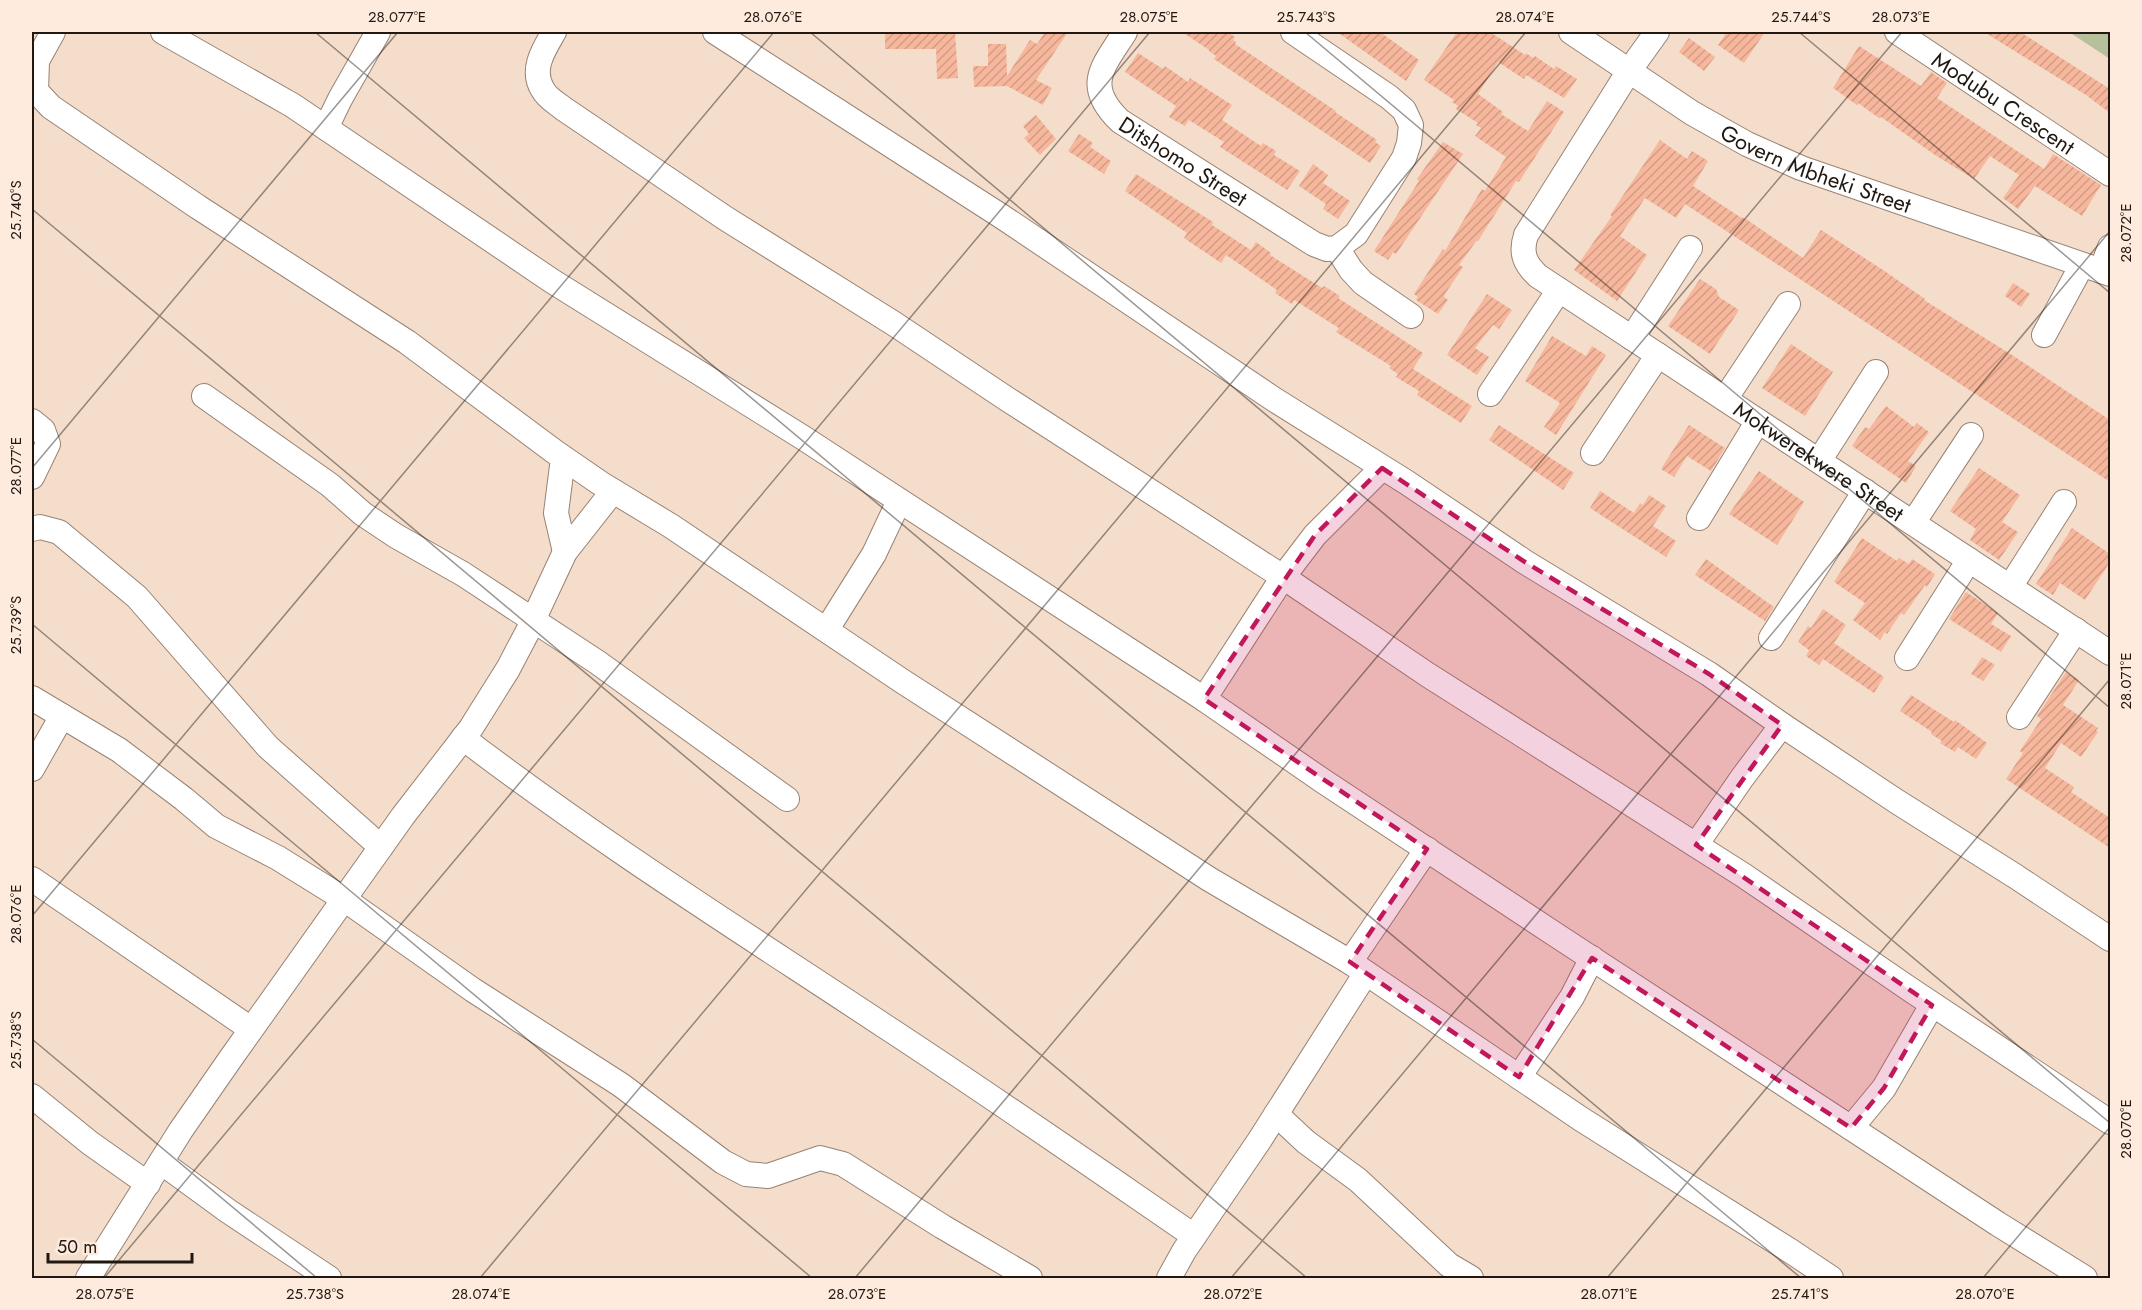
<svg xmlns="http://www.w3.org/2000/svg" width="2142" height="1310" viewBox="0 0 2142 1310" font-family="Jost,sans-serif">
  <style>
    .green { fill: #b6c09a }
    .building { fill: url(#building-hatch) }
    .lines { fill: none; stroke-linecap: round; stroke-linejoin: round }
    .minor-casing { stroke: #988273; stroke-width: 26 }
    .minor { stroke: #fff; stroke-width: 24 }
    .marked { fill: #c2185b; fill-opacity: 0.2; stroke: #c2185b; stroke-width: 4.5; stroke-dasharray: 12 8; stroke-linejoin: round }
    .ticks { fill: none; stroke: #201811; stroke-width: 1.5; stroke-opacity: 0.45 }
    .labels { text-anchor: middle; stroke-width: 4.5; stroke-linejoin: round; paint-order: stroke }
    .street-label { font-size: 22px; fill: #201811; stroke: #feebdd }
    .neatline { fill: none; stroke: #201811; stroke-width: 2 }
    .ticks-label { font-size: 15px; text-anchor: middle; fill: #201811 }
  </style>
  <defs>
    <pattern id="building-hatch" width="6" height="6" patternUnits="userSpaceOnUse" patternTransform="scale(1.5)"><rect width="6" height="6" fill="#f7b79c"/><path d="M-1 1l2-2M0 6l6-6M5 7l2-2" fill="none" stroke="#d39d85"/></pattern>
  </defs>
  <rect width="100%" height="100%" fill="#f4ddcb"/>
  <path class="green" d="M2069,32H2110V59Z"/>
  <path class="building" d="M885,32H955L958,78L937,79L936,49H885Z
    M1045,32H1068L1036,80L1052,88L1043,105L1007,86L974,87L973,66H988V44H1006L1007,76L1030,40L1037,44Z
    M1182,32H1227L1235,37L1233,40L1236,42L1235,44L1336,111L1335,112L1377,140L1375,142L1381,146L1370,163L1214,59L1216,56L1209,51V50Z
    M1337,32H1380L1419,60L1406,81Z
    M1457,32H1490L1525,55L1526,53L1533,58L1535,56L1554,69L1556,66L1577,79L1564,98L1526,75L1524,79L1498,62L1478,94L1503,112L1501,114L1528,131L1547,101L1564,112L1519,182L1516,181L1478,241L1477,240L1459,265L1463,267L1445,294L1444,297L1448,300L1438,314L1416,300L1418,297L1414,294L1443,249L1445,251L1482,189L1485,191L1506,157L1475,136L1481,128L1476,125L1478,123L1456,109L1458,106L1452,102L1454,100L1424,80Z
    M1727,32H1765L1744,63L1718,45Z
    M1984,32H2020L2110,89V113L2086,95Z
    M1689,38L1715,57L1704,71L1679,52Z
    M1859,46L1921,86L1931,72L1947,83L1937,98L2044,169L2053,154L2101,185L2082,216L2035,186L2018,209L2003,198L2019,175L1990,156L1974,179L1935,155L1881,117L1879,118L1858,103L1857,105L1833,88Z
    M1138,53L1163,69L1165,66L1188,82L1190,78L1232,105L1222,120L1261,146L1263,143L1276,151L1274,155L1300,171L1287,190L1220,147L1224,142L1189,120L1185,126L1169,117L1176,106L1125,72Z
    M1036,115L1056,139L1040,155L1024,138L1029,134L1023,126Z
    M1079,134L1093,143L1090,147L1111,161L1104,174L1068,151Z
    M1660,140L1687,159L1692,151L1708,161L1693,186L1740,217L1746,219L1803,258L1821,230L1883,270L1925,299L1924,300L2012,355L2110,420V482L1685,204L1676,218L1645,198L1620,236L1647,255L1617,301L1574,270L1612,216L1610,215Z
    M1443,142L1463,154L1396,254L1393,252L1388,260L1374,251L1419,181L1417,179Z
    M1313,164L1328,175L1323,183L1350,201L1338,219L1323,209L1326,204L1299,186Z
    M1136,174L1213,222L1212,225L1251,250L1256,242L1271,253L1270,255L1322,288L1324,286L1340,296L1338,298L1423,353L1413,369L1472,406L1461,423L1417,395L1419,391L1396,377L1398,374L1389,368L1391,366L1336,332L1339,328L1294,300L1292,304L1275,293L1277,290L1226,255L1221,263L1184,238L1187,233L1125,191Z
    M1700,279L1716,289L1719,297L1739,310L1710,354L1668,326Z
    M2013,283L2030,294L2021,307L2005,296Z
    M1487,294L1512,310L1499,329L1493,325L1475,348L1489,357L1477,375L1447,355Z
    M1552,336L1586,356L1592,346L1606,355L1556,435L1544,427L1560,403L1525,381Z
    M1791,344L1833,372L1805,416L1762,388Z
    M1886,406L1914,427L1917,423L1929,432L1908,461L1916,466L1906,483L1852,446L1865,427L1869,429Z
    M1499,425L1574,473L1563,490L1489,440Z
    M1689,425L1725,448L1711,471L1687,456L1674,477L1661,469Z
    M1979,468L2020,495L2002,522L2018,532L1999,560L1970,540L1976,529L1950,511Z
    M1759,471L1804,502L1777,545L1729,514Z
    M1600,491L1634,513L1640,503L1643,505L1649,495L1666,506L1653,526L1676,541L1666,557L1590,508Z
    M2072,528L2110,554V562L2085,600L2060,583L2053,595L2036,584Z
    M1862,538L1897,561L1899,558L1909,564L1912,559L1935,574L1927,587L1925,585L1904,615L1901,613L1887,634L1885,632L1880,640L1853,620L1865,603L1834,582Z
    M1706,559L1774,607L1765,621L1695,575Z
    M1966,592L1998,613L1991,624L2011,636L2001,652L1949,619Z
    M1823,609L1846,625L1834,643L1884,677L1874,693L1823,659L1819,665L1806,656L1809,650L1798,642L1808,626L1811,628Z
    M1982,657L1995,665L1983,681L1971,674Z
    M2066,672L2079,680L2063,705L2098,728L2096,731L2098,732L2081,757L2061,743L2045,768L2074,787L2071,792L2110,818V848L2006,779L2023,753L2020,751L2041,719L2037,716Z
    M1911,695L1954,722L1955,720L1987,743L1976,759L1958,747L1955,752L1940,743L1942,741L1931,734L1932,732L1900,711Z"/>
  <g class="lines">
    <defs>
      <g id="minor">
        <path d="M53,32L37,61L36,91L51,107L198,207L407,342L555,452L600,483L671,526L902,681L1209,879L1350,962L1581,1119L1792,1252L1831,1278"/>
        <path d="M163,32L292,105L552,281L802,437L1204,699L1323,781L1556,935L1998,1224L2085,1278"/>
        <path d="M554,32C544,49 530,70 543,90C547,98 558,104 564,109L725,218L893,323L1007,399L1283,577L1428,675L1743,875L1911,990L2110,1122"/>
        <path d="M715,32L1001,216L1275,400L1406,482L1525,562L1709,674L1782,725L1896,801L2015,876L2110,939"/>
        <path id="s1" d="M1125,32C1103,67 1083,85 1120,121L1314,244L1327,249L1337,248L1356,234L1404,158L1409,143L1411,125L1404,110L1389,97L1293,32"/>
        <path id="s2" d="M1571,32L1692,113L1747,144L1801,168L2110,274"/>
        <path id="s3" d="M1657,32L1629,71L1526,235C1520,253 1525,264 1538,276L2110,653"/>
        <path id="s4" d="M1897,32L2110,174"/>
        <path d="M326,128L340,99L378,32"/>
        <path d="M1337,248L1351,270L1363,283L1411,316"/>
        <path d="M2101,271L2110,247"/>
        <path d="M2044,335L2082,265"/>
        <path d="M1632,338L1690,248"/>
        <path d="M1490,394L1559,290"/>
        <path d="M204,396L330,485L363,514L396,536L463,574L597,662L787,799"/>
        <path d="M1725,399L1788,304"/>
        <path d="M32,421L43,430L48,444L32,477"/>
        <path d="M1593,453L1658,355"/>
        <path d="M563,458L556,513L565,552"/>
        <path d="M1819,461L1876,372"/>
        <path d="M1699,518L1758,421"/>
        <path d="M1913,523L1971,435"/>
        <path d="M32,529L40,527L59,532L137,597L268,747L381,847"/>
        <path d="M2010,587L2064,502"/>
        <path d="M827,629L874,554L899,501"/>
        <path d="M1771,638L1865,491"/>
        <path d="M1907,658L1969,560"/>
        <path d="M32,698L119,750L184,799L216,826L278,858L344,899L473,990L621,1085L723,1162L746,1174L768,1176L820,1158L843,1164L943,1227L1030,1278"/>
        <path d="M1204,699L1283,577L1315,535L1382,468"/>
        <path d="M2019,717L2076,630"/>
        <path d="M463,738C599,842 744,933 886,1027C990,1095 1092,1166 1194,1236"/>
        <path d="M32,769L62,716"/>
        <path d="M1696,845L1742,778L1782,725"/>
        <path d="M32,879L251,1029"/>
        <path d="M1350,962L1427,849"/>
        <path d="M1519,1077L1572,997L1592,958"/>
        <path d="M32,1096L90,1143L148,1184"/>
        <path d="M1276,1114L1306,1142L1358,1180L1449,1265L1471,1278"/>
        <path d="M1851,1128L1884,1088L1932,1005"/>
        <path d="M161,1162L228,1211L329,1278"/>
        <path d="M88,1278L181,1130L231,1058L403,816L471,728L508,669L529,629L565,552L613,491"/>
        <path d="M1169,1278L1184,1251L1259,1141L1366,973"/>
      </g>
    </defs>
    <use href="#minor" class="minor-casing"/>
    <use href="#minor" class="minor"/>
  </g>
  <path class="marked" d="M1382,468L1525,562L1709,674L1782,725L1696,845L1932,1005L1884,1088L1851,1128L1592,958L1519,1077L1350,962L1427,849L1204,699L1315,535Z"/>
  <path class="ticks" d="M315,32L1801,1278M810,32L2110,1123M1305,32L2110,708M1799,32L2110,293M32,209L1307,1278M32,468L398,32M32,624L812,1278M32,916L774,32M32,1039L317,1278M104,1278L1150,32M480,1278L1526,32M855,1278L1902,32M1231,1278L2110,231M1607,1278L2110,679M1983,1278L2110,1127"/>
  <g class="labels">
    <g class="street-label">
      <text dy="8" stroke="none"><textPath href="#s4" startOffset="128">Modubu Crescent</textPath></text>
      <text dy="8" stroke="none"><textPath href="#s1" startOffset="177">Ditshomo Street</textPath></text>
      <text dy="8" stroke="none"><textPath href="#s2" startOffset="282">Govern Mbheki Street</textPath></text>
      <text dy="8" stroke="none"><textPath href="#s3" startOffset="624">Mokwerekwere Street</textPath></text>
    </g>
  </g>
  <rect width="2142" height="1310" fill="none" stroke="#feebdd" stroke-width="66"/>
  <path d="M48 1253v9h144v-9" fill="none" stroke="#201811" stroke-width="3"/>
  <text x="57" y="1253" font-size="18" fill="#201811" stroke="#feebdd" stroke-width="4.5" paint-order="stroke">50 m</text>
  <rect x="33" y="33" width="2076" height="1244" class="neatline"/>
  <g class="ticks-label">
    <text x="397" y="22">28.077°E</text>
    <text x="773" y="22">28.076°E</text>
    <text x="1149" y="22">28.075°E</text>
    <text x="1306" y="22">25.743°S</text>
    <text x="1525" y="22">28.074°E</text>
    <text x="1801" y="22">25.744°S</text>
    <text x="1901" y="22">28.073°E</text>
    <text transform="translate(16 210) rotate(-90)" y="5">25.740°S</text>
    <text transform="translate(2126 233) rotate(-90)" y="5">28.072°E</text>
    <text transform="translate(16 466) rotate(-90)" y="5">28.077°E</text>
    <text transform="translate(16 625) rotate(-90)" y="5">25.739°S</text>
    <text transform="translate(2126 681) rotate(-90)" y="5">28.071°E</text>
    <text transform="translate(16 914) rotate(-90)" y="5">28.076°E</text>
    <text transform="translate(16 1040) rotate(-90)" y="5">25.738°S</text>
    <text transform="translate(2126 1129) rotate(-90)" y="5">28.070°E</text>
    <text x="105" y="1299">28.075°E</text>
    <text x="315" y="1299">25.738°S</text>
    <text x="481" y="1299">28.074°E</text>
    <text x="857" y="1299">28.073°E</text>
    <text x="1233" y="1299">28.072°E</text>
    <text x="1609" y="1299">28.071°E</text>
    <text x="1800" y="1299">25.741°S</text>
    <text x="1985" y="1299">28.070°E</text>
  </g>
</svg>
